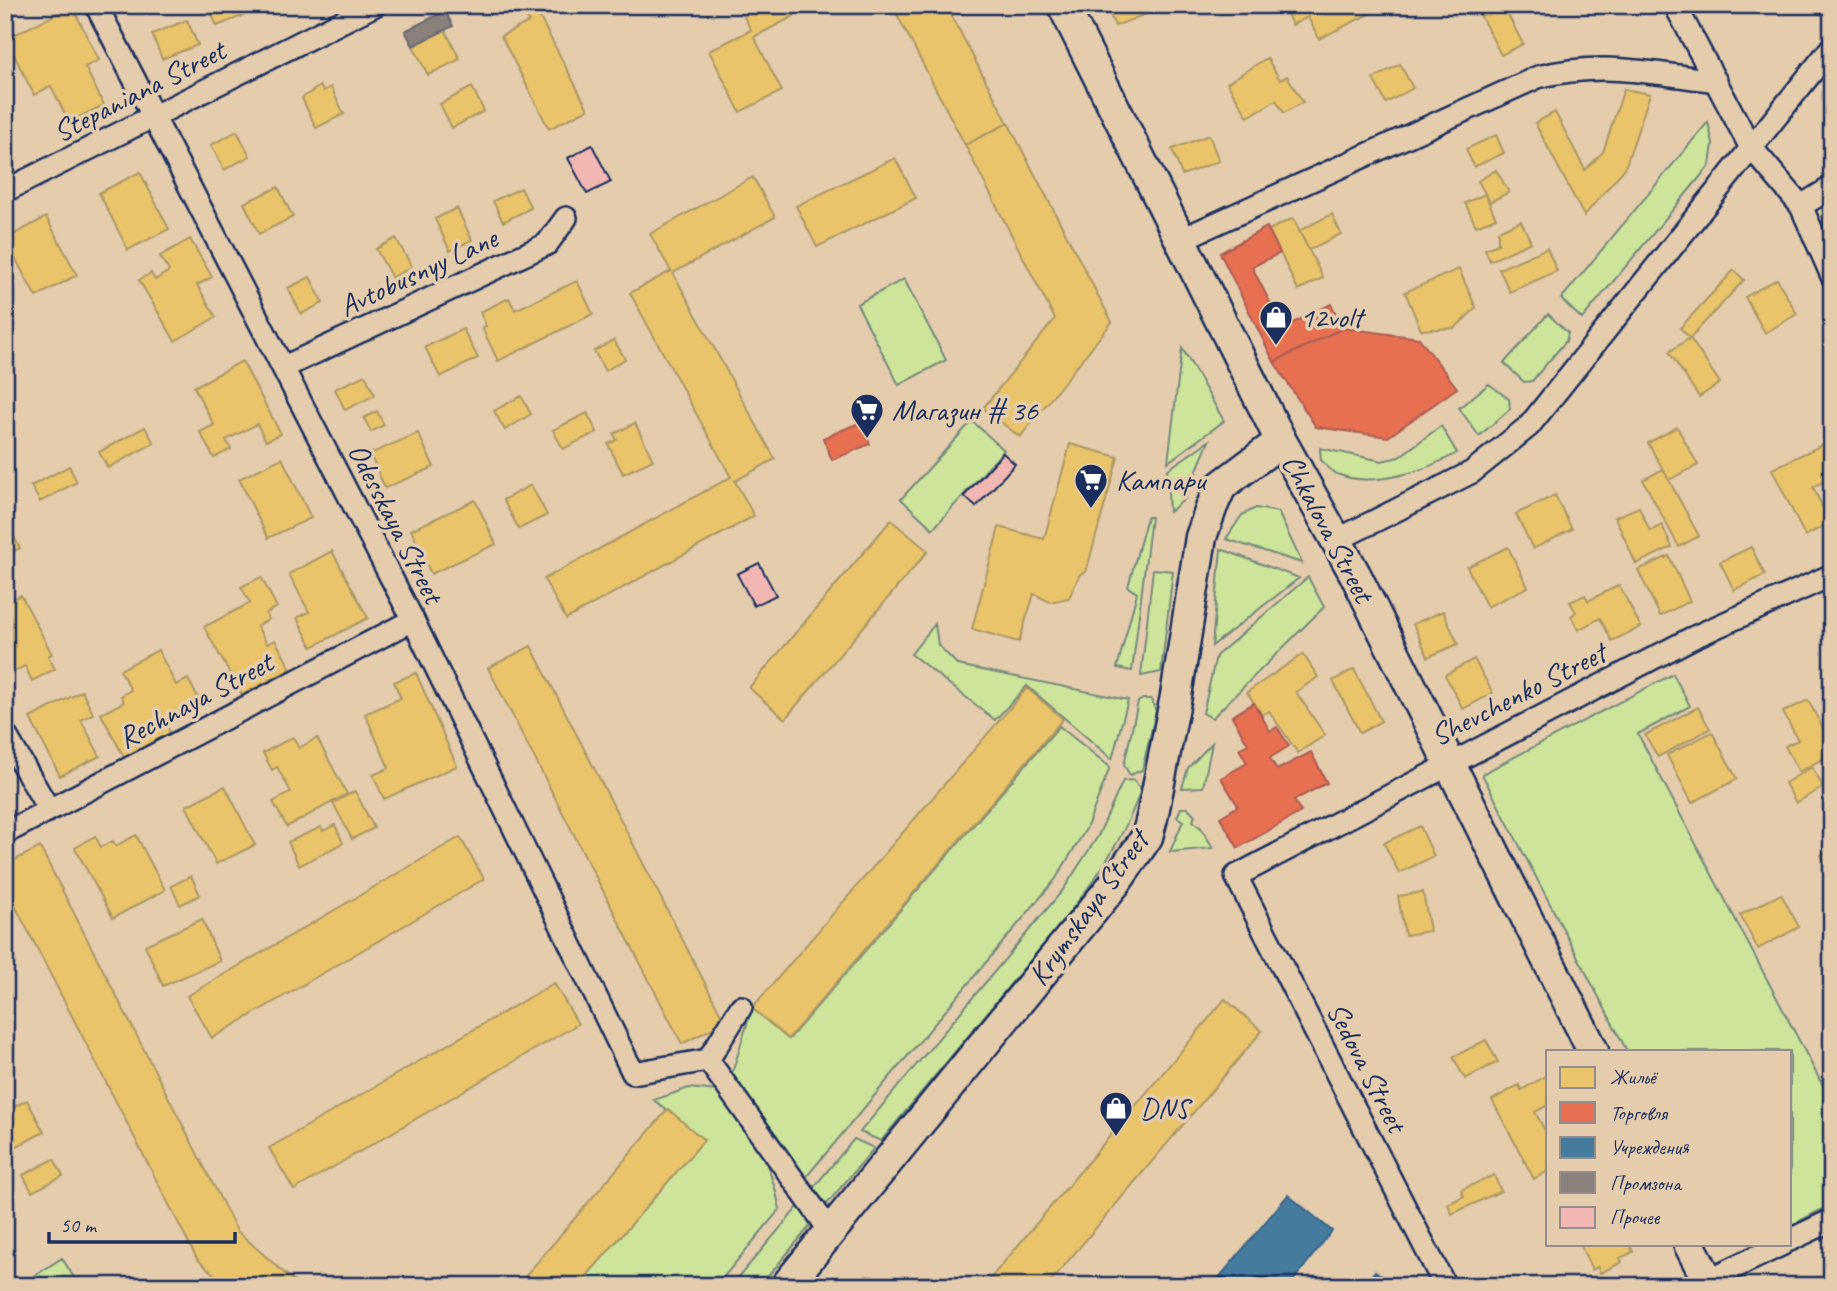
<svg xmlns="http://www.w3.org/2000/svg" width="1837" height="1291" viewBox="0 0 1837 1291" font-family="Caveat,sans-serif">
  <style>
    .green { fill: #cde49a; stroke: #748a7c; stroke-width: 2 }
    .homes { fill: #e9c46a; stroke: #ab9766; stroke-width: 2 }
    .shops { fill: #e76f51; stroke: #aa5c55; stroke-width: 2 }
    .public { fill: #457b9d; stroke: #38648a; stroke-width: 2 }
    .industry { fill: #8a817c; stroke: #696873; stroke-width: 2 }
    .building { fill: #f3b7b3; stroke: #1b2f5e; stroke-width: 2 }
    .lines { fill: none; stroke-linecap: round; stroke-linejoin: round }
    .minor-casing { stroke: #1b2f5e; stroke-width: 26 }
    .secondary-casing { stroke: #1b2f5e; stroke-width: 35 }
    .minor { stroke: #e4ccac; stroke-width: 21 }
    .secondary { stroke: #e4ccac; stroke-width: 30 }
    .labels { text-anchor: middle; stroke-width: 7; stroke-linejoin: round; paint-order: stroke }
    .street-label { font-size: 30px; fill: #1b2f5e; stroke: #e4ccac }
    .poi-label { font-size: 30px; fill: #1b2f5e; stroke: #e4ccac; text-anchor: start }
  </style>
  <rect width="100%" height="100%" fill="#e4ccac"/>
  <filter id="ink" filterUnits="userSpaceOnUse"><feTurbulence type="fractalNoise" baseFrequency=".0143" numOctaves="2"/><feDisplacementMap in="SourceGraphic" scale="14" xChannelSelector="R" yChannelSelector="G"/><feConvolveMatrix kernelMatrix="1 2 1 2 8 2 1 2 1" color-interpolation-filters="sRGB"/></filter>
  <g filter="url(#ink)">
    <path class="green" d="M1708,122L1713,144L1710,165L1582,319L1561,299Z
      M904,279L946,360L899,385L857,304Z
      M1548,314L1568,333L1566,341L1532,381L1524,382L1504,363Z
      M1182,348L1224,421L1168,462Z
      M1489,384L1509,399L1510,409L1479,436L1459,408Z
      M972,421L1004,450L933,529L901,499Z
      M1441,426L1457,453C1427,470 1372,489 1337,474C1331,472 1325,464 1321,460L1320,448L1382,461L1399,457Z
      M1209,441L1185,499L1169,512L1167,470Z
      M1256,508L1278,512L1302,563L1226,539L1242,515Z
      M1147,517H1151L1132,671L1117,668L1137,593L1128,587Z
      M1221,549L1299,578L1212,646Z
      M1153,569L1173,571L1161,672L1141,676Z
      M1308,577L1324,607L1212,718L1203,713L1216,656Z
      M935,624L938,645L958,665L1128,700L1112,759L1027,686L995,720L911,654Z
      M1673,674L1690,706L1638,734L1832,1103V1204L1790,1226V1051H1627L1482,774Z
      M1143,699H1151L1156,711L1142,770L1130,775L1124,765L1138,702Z
      M1059,726L1110,767L1086,829L1055,880L802,1182L731,1077L752,1008L789,1039Z
      M1212,743L1203,787L1182,788L1188,768Z
      M1133,780L1141,789C1116,863 1063,921 1014,980C970,1034 925,1088 881,1141L860,1132L1063,890L1098,836L1123,781Z
      M1181,808H1188L1195,815L1193,821L1201,828L1213,848L1170,852L1183,821L1177,817Z
      M689,1088L717,1091C751,1122 771,1165 780,1209L716,1286H578L704,1140L654,1100Z
      M854,1139L874,1148L822,1210L809,1193Z
      M803,1201L816,1219L760,1286H731Z
      M62,1258L79,1286H19Z"/>
    <path class="homes" d="M208,5H247L250,13L217,26Z
      M520,5H562L539,16L588,109L549,129L501,36L529,22Z
      M738,5H789L794,16L754,37L782,91L740,112L709,51L751,30Z
      M892,5H946L1008,123L965,145Z
      M1106,5H1146L1149,13L1115,26Z
      M1295,5L1308,7L1387,5L1319,39L1308,17L1292,25L1285,10Z
      M1475,5H1503L1523,44L1501,55Z
      M72,6L99,60L85,67L104,105L69,122L51,86L34,95L6,39Z
      M187,20L198,45L162,59L152,34Z
      M445,30L460,59L428,75L413,46Z
      M1267,58L1280,80L1287,76L1303,102L1284,113L1276,100L1248,117L1227,83Z
      M1400,64L1413,88L1386,103L1373,79Z
      M320,86L323,91L331,87L344,114L316,128L302,98Z
      M472,87L484,111L452,128L440,104Z
      M1624,89L1650,94L1625,168L1584,216L1535,123L1555,112L1585,170L1603,152Z
      M1008,123L1112,322L1020,437L983,408L1055,319L965,145Z
      M237,131L250,156L224,170L211,145Z
      M1209,135L1219,161L1182,175L1172,149Z
      M1496,135L1504,153L1474,167L1466,149Z
      M895,158L916,198L817,247L796,206Z
      M1496,170L1509,192L1490,202L1478,181Z
      M140,172L169,229L128,250L99,193Z
      M753,177L775,217L673,273L775,459L735,481L754,516L566,619L544,579L731,477L630,293L671,271L650,234Z
      M278,187L293,217L259,234L244,203Z
      M521,188L531,208L503,222L493,201Z
      M1485,194L1496,218L1476,226L1465,203Z
      M457,208L472,240L450,251L435,219Z
      M1332,214L1341,234L1309,250L1299,231Z
      M46,217L77,275L36,297L5,239Z
      M1293,218L1323,278L1298,290L1269,230Z
      M1521,221L1531,242L1490,261L1485,249L1498,244V231Z
      M396,238L412,267L392,278L376,249Z
      M190,239L212,277L197,285L216,317L175,341L139,280L151,273L155,280L169,271L160,256Z
      M1547,248L1557,271L1510,292L1499,269Z
      M1459,269L1476,308L1455,328L1421,330L1405,292Z
      M1734,270L1744,280L1690,338L1680,328Z
      M310,277L323,303L301,314L288,288Z
      M1777,279L1797,314L1765,333L1745,297Z
      M577,281L593,314L498,361L482,328L486,326L480,312L509,298L515,310Z
      M463,329L478,358L440,377L425,347Z
      M1690,338L1720,383L1699,397L1669,352Z
      M614,340L625,359L605,371L594,351Z
      M242,361L281,434L266,441L257,424L226,440L231,449L214,458L200,432L214,425L194,387Z
      M365,375L375,395L345,410L335,389Z
      M521,396L531,414L505,430L494,411Z
      M377,411L384,425L371,432L364,418Z
      M587,413L597,432L563,449L553,430Z
      M635,423L653,460L623,474L608,444L617,440L614,434Z
      M145,427L154,443L108,468L99,452Z
      M1677,427L1698,465L1669,480L1648,443Z
      M418,433L434,467L385,488L370,454Z
      M1832,440V477L1813,487L1830,523L1805,536L1772,469Z
      M1070,444L1118,457L1086,572L1080,574L1069,598L1050,602L1034,594L1019,642L972,629L999,527L1044,539Z
      M282,458L311,518L268,538L239,479Z
      M69,466L77,482L40,502L31,486Z
      M1663,469L1699,536L1679,547L1643,480Z
      M531,485L547,515L519,529L503,500Z
      M1555,495L1572,529L1533,549L1516,514Z
      M475,500L496,544L431,574L411,530Z
      M1639,507L1650,531L1662,525L1672,547L1636,564L1615,517Z
      M891,520L928,551L785,719L749,688Z
      M8,526L20,548L5,556V528Z
      M1508,547L1528,587L1487,607L1467,567Z
      M1751,547L1765,575L1734,590L1720,562Z
      M332,551L368,618L312,647L297,618L309,612L289,574Z
      M1669,556L1690,601L1660,616L1638,570Z
      M261,577L277,607L266,613L269,619L257,626L267,644L275,640L291,669L242,695L204,627L250,603L241,587Z
      M1619,585L1641,627L1612,641L1600,618L1578,630L1571,616L1576,612L1570,602L1585,595L1588,601Z
      M21,595L52,654L48,656L55,669L32,681L25,666L5,676V603Z
      M1443,611L1458,644L1428,657L1413,624Z
      M531,646L725,1022L682,1044L488,668Z
      M158,650L176,685L188,679L201,703L165,722L171,734L125,759L101,714L124,702L121,696L131,690L120,670Z
      M1303,654L1318,677L1296,692L1325,735L1298,753L1269,711L1262,715L1247,692Z
      M1474,659L1493,693L1463,709L1445,675Z
      M1354,669L1381,721L1360,733L1333,681Z
      M416,673L457,766L384,799L373,775L389,768L365,714L401,698L394,682Z
      M1027,688L1063,719L788,1039L752,1008Z
      M82,691L93,714L81,720L100,756L60,776L30,718Z
      M1808,700L1832,745V754L1799,772L1785,746L1798,740L1783,712Z
      M1698,707L1710,729L1658,757L1645,735Z
      M1712,732L1737,779L1692,803L1667,755Z
      M293,737L299,748L317,738L347,794L287,827L273,802L291,792L277,767L272,770L263,753Z
      M1812,767L1823,787L1796,803L1785,783Z
      M225,786L255,845L216,864L186,806Z
      M355,791L374,828L352,839L333,803Z
      M335,825L343,843L299,866L288,842L321,827L323,831Z
      M1420,826L1434,856L1399,873L1384,843Z
      M136,835L165,890L113,918L75,848L95,836L101,847L113,841L116,846Z
      M460,837L484,879L212,1038L187,996Z
      M40,847L237,1231L299,1286H227L197,1259L5,886V865Z
      M1832,849V874L1821,855Z
      M191,876L200,895L180,905L171,886Z
      M1423,892L1430,931L1405,935L1398,896Z
      M1781,894L1799,927L1758,949L1740,915Z
      M202,919L220,961L163,986L145,945Z
      M554,983L578,1024L294,1190L269,1148Z
      M1225,999L1262,1031L1047,1286H984Z
      M1486,1040L1498,1062L1465,1079L1453,1057Z
      M1548,1075V1105L1535,1112L1548,1136V1171L1534,1179L1492,1100L1519,1085L1521,1090Z
      M27,1100L44,1132L6,1152L5,1111Z
      M668,1109L704,1140L578,1286H517Z
      M54,1159L63,1176L32,1192L23,1175Z
      M1494,1175L1501,1191L1452,1214L1448,1204L1464,1196L1461,1190Z
      M1580,1244H1629L1633,1252L1620,1258L1622,1262L1600,1273L1598,1267L1592,1270Z"/>
    <path class="shops" d="M1267,227L1280,253L1252,267L1283,328L1331,304L1343,328L1274,362L1220,253Z
      M1343,328L1419,338L1457,388L1388,437L1316,427L1274,362Z
      M861,422L870,444L832,460L823,438Z
      M1254,703L1270,731L1277,727L1289,746L1270,758L1277,770L1311,752L1327,783L1294,800L1301,812L1238,848L1220,817L1238,806L1221,778L1247,763L1239,749L1248,744L1232,716Z"/>
    <path class="public" d="M1288,1195L1332,1231L1289,1286H1212Z
      M1375,1271L1394,1286H1363Z"/>
    <path class="industry" d="M445,11L453,26L413,46L405,31Z"/>
    <path class="building" d="M592,145L611,182L587,194L568,158Z
      M1003,453L1015,464L976,507L964,496Z
      M759,563L776,595L754,606L737,574Z"/>
    <g class="lines">
      <defs>
        <path id="minor" d="M96,5L413,620L633,1073L708,1060L741,1007
          M1675,5L1750,146L1801,206L1832,276
          M5,191L375,5
          M1801,206L1832,187
          M1182,239L1538,77C1603,61 1651,73 1716,81
          M284,367L547,244L566,218
          M1337,540L1472,472L1529,426L1832,47
          M5,734L49,810
          M5,833L413,620
          M708,1060L830,1231
          M1790,1240L1832,1220
          M1445,1286L1236,876L1692,638L1832,575
          M1696,1286L1783,1244"/>
        <path id="secondary" d="M1063,5L1281,441L1355,574L1593,1051
          M1689,1244L1711,1286
          M786,1286L1116,882L1147,837L1152,818L1176,696L1201,537L1212,506L1221,486L1281,441"/>
      </defs>
      <use href="#minor" class="minor-casing"/>
      <use href="#secondary" class="secondary-casing"/>
      <use href="#minor" class="minor"/>
      <use href="#secondary" class="secondary"/>
    </g>
  </g>
  <defs>
    <symbol id="shop-pin" viewBox="-11 -11 22 30"><path d="M0 17L-7.5 6A9.5 9.5 0 1 1 7.5 6Z" fill="#1b2f5e" stroke="#e4ccac"/><path d="M-5-2.5h2.3a2.7 3.5 0 0 1 5.4 0H5L5.5 6h-11ZM-1.5-2.5h3a1.5 2.3 0 0 0-3 0Z" fill="#fff"/></symbol>
    <symbol id="supermarket-pin" viewBox="-11 -11 22 30"><path d="M0 17L-7.5 6A9.5 9.5 0 1 1 7.5 6Z" fill="#1b2f5e" stroke="#e4ccac"/><path d="M-6-5.5h2.5l.6 2H6L4.5 2H-2.5L-4.4-4H-6ZM-1.5 3.2a1.3 1.3 0 1 0 .1 0ZM3 3.2a1.3 1.3 0 1 0 .1 0Z" fill="#fff"/></symbol>
  </defs>
  <g fill-rule="evenodd">
    <use href="#shop-pin" x="1257" y="298" width="38" height="52"/>
    <use href="#supermarket-pin" x="848" y="391" width="38" height="52"/>
    <use href="#supermarket-pin" x="1072" y="461" width="38" height="52"/>
    <use href="#shop-pin" x="1097" y="1089" width="38" height="52"/>
  </g>
  <g class="labels">
    <g class="street-label">
      <text transform="translate(139 91) rotate(-27)" y="10">Stepaniana Street</text>
      <text transform="translate(418 272) rotate(-25)" y="10">Avtobusnyy Lane</text>
      <text transform="translate(396 523) rotate(63)" y="10">Odesskaya Street</text>
      <text transform="translate(1328 528) rotate(62)" y="10">Chkalova Street</text>
      <text transform="translate(1518 694) rotate(-27)" y="10">Shevchenko Street</text>
      <text transform="translate(195 700) rotate(-28)" y="10">Rechnaya Street</text>
      <text transform="translate(1088 908) rotate(-54)" y="10">Krymskaya Street</text>
      <text transform="translate(1367 1067) rotate(63)" y="10">Sedova Street</text>
    </g>
    <g class="poi-label">
      <text x="1300" y="327">12volt</text>
      <text x="892" y="420">Магазин # 36</text>
      <text x="1116" y="490">Кампари</text>
      <text x="1140" y="1118">DNS</text>
    </g>
  </g>
  <rect width="1837" height="1291" fill="none" stroke="#e4ccac" stroke-width="28"/>
  <rect x="14" y="14" width="1809" height="1263" fill="none" stroke="#1b2f5e" stroke-width="2.5" filter="url(#ink)"/>
  <rect x="1546" y="1050" width="245" height="196" fill="#e4ccac" stroke="#948d8d" stroke-width="2"/>
  <rect x="1560" y="1067" width="35" height="21" fill="#e9c46a" stroke="#948d8d" stroke-width="2"/>
  <text x="1610" y="1084" font-size="21" fill="#1b2f5e">Жильё</text>
  <rect x="1560" y="1102" width="35" height="21" fill="#e76f51" stroke="#948d8d" stroke-width="2"/>
  <text x="1610" y="1120" font-size="21" fill="#1b2f5e">Торговля</text>
  <rect x="1560" y="1137" width="35" height="21" fill="#457b9d" stroke="#948d8d" stroke-width="2"/>
  <text x="1610" y="1154" font-size="21" fill="#1b2f5e">Учреждения</text>
  <rect x="1560" y="1172" width="35" height="21" fill="#8a817c" stroke="#948d8d" stroke-width="2"/>
  <text x="1610" y="1190" font-size="21" fill="#1b2f5e">Промзона</text>
  <rect x="1560" y="1207" width="35" height="21" fill="#f3b7b3" stroke="#948d8d" stroke-width="2"/>
  <text x="1610" y="1224" font-size="21" fill="#1b2f5e">Прочее</text>
  <path d="M49 1232v10h186v-10" fill="none" stroke="#1b2f5e" stroke-width="3.5"/>
  <text x="60" y="1232" font-size="21" fill="#1b2f5e" stroke="#e4ccac" stroke-width="5" paint-order="stroke">50 m</text>
</svg>
